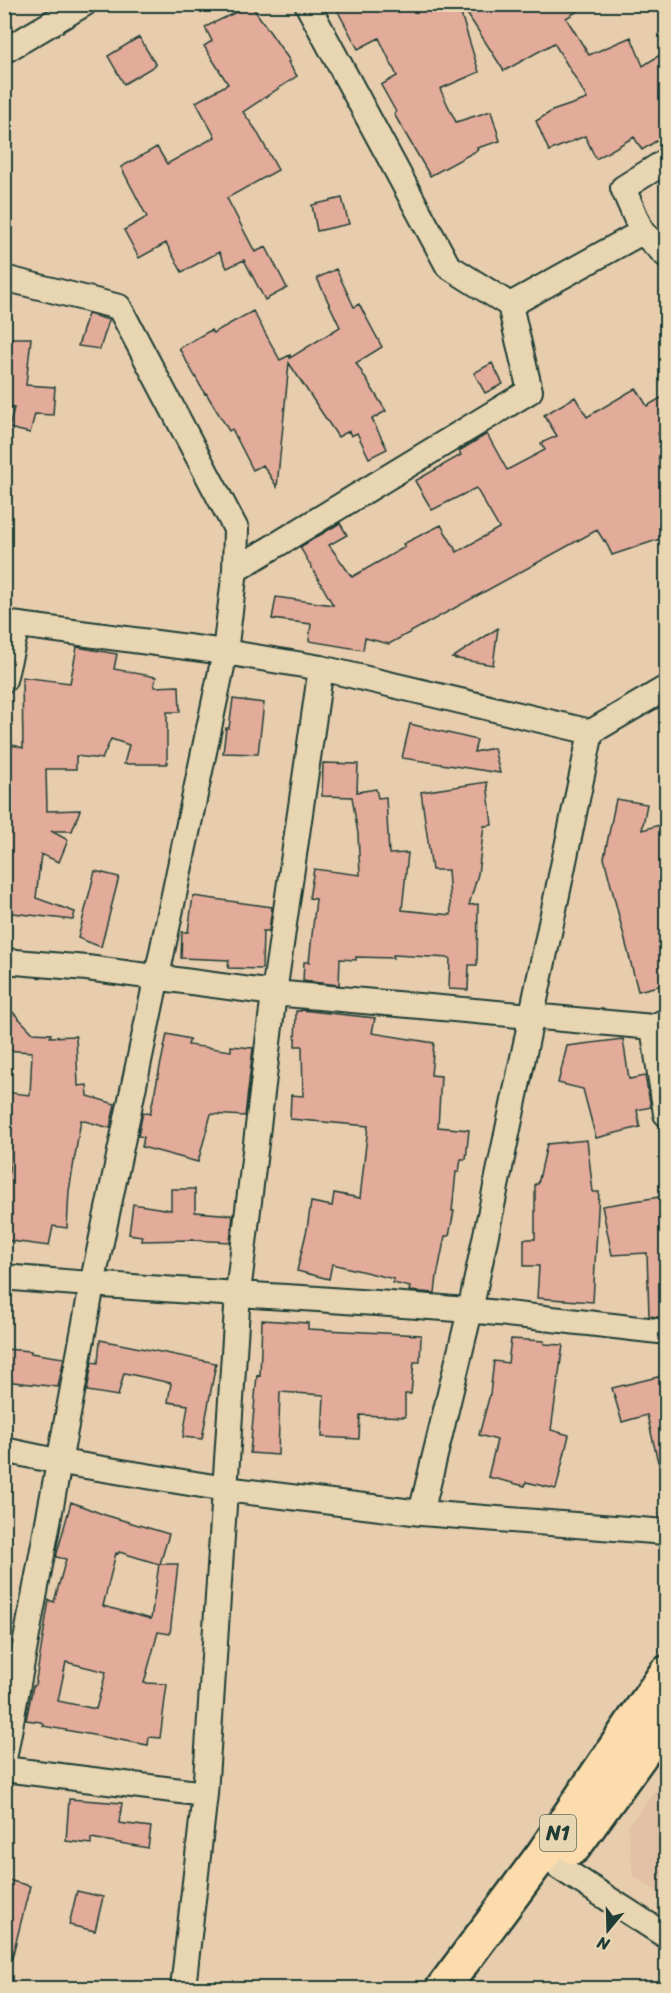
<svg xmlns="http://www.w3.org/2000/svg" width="671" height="1993" viewBox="0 0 671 1993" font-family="Sriracha,sans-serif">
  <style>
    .built { fill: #e2c0a5 }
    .building { fill: #e2ab9a; stroke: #1f3d34; stroke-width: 1.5; fill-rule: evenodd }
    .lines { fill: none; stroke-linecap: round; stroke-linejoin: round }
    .minor-casing { stroke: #1f3d34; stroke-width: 28 }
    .trunk-casing { stroke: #1f3d34; stroke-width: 38 }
    .minor { stroke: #e8d5b2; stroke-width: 24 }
    .trunk { stroke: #fcdcac; stroke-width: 33 }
    .labels { text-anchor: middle; stroke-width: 4.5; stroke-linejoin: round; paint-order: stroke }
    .shield { fill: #e8d5b2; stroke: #5b6b5a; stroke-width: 1.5 }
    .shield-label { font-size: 21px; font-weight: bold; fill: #1f3d34 }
  </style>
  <rect width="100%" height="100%" fill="#e7cdad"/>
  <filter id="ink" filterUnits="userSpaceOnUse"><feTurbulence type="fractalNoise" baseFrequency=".0167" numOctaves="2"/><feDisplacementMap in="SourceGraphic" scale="12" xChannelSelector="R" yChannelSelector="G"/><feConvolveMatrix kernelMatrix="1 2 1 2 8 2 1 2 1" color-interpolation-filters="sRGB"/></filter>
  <g filter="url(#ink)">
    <path class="built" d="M666,1777V1898L633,1875L628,1826Z"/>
    <path class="building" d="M334,4H458L479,72L440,89L456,122L491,111L500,141L477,148L478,150L430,176L394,114L396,112L381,85L397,76L379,38L358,49Z
      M461,4H590L566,18L589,55L631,37L643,66L666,51V135L642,150L634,137L596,159L585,136L549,151L536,121L552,111L587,99L579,84L554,43L504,71Z
      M251,5L290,61L288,62L297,76L243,112L256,130L278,170L227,198L255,252L266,247L287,288L265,300L244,260L227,268L219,252L182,272L166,243L139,258L124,230L147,217L121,167L157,147L167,164L215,137L196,102L228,84L204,46L212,41L205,27Z
      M139,37L156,65L124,84L108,56Z
      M342,198L349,224L317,231L312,205Z
      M336,269L354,307L359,304L382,347L356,363L386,411L372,419L387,449L369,458L357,433L351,436L349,431L338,437L289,363L277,487L263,465L253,470L232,429L229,431L206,393L205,394L179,348L211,330L213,333L253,311L280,360L290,355V358L340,327L317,278Z
      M88,314L109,320L100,349L78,346Z
      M4,338H31L26,385L55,387L53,415L35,414L30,433L9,428L14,408H4Z
      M492,363L503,384L485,393L474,373Z
      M636,388L647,406L666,395V428L658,433L666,449V537L612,555L605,540L604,541L597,530L389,644L365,638L363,650L309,641L311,624L272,619L276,597L333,605L300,547L340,523L347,535L329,545L352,577L405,547L403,544L441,525L457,552L499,528L476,488L432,510L415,481L461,455L459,451L487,434L507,470L545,450L541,443L557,436L544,415L575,397L587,417Z
      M498,628L493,665L452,658Z
      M77,647L117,654L114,669L156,677L154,687L179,686L180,712H167V764H124L129,745L111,739L102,759L76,756V769H46L47,811L80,810L72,831H51L68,840L59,862L41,854L36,898L75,912L73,920L4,912V772L13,745L23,748L22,677L70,683Z
      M233,699L264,703L258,754L223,753L226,728H229Z
      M410,724L477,740L474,752L494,748L500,773L402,758Z
      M323,763L358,764L357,792L376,789L378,798L386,797L389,854L408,853L402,910L451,915L448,870H432L421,792L487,782L492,825L484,826L478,874L469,905L478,904L477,965H469L468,990L449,989L450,958L393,955V958L356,957V960L340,959L339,985L303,981L304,962H309L316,899L309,898L314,869L360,875L358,834L352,797L322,796Z
      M616,799L647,804L642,830L663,824L666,839V984L638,991L604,858Z
      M95,871L119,877L101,947L78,938Z
      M193,896L272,907L269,931H263L262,969L228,968L229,960L181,958L182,932H188Z
      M4,1003L33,1033L51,1034L50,1037L76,1036L78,1086L87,1085L88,1096L115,1104L110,1128L81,1120L69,1191L67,1228L53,1226L49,1246L4,1240V1177H9L10,1125H4V1092L30,1095L32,1052L4,1050Z
      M301,1010L375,1018L372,1033L434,1043L431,1075L441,1076L438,1127L469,1130L466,1159H461L459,1172H456L452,1211H454L449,1236H445L437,1276L435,1293L409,1291L410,1287L393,1283L394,1279L332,1264L329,1279L297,1271L307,1229L311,1202L332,1206L334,1193L360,1198L368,1126L290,1119L291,1095L303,1096L302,1046H295L296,1011H301Z
      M167,1034L190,1039L188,1045L231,1051V1046L253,1048L245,1116L211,1114L198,1162L142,1147L144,1137L138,1136L143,1112L150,1114Z
      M623,1039L629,1079L645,1076L651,1107L637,1110L640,1127L596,1138L583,1089L558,1083L567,1046Z
      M587,1140L593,1192H599L593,1302L537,1298L539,1266H524V1239H535V1184H538L547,1144Z
      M171,1189H195V1212L233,1215L230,1242L191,1240L141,1241L142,1236L129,1234L133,1204L171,1210Z
      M666,1196V1318L649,1316L647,1253L612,1255L602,1206Z
      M262,1320L308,1323V1329L421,1335L420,1362H414L411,1394H405V1417L360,1415L359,1439L322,1437L324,1395L280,1392L278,1455L250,1453L257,1375L260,1376Z
      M511,1339L544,1341V1344L563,1345L551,1430L569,1435L556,1489L526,1482L525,1486L488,1477L497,1440L479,1435L490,1394L494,1361L508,1363Z
      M100,1340L216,1363L202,1439L183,1437L188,1405L168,1402L171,1383L124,1373L118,1396L87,1391L92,1362L98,1363Z
      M4,1349L31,1351V1353L64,1358L58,1387L4,1381Z
      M666,1375V1461L658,1462L647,1415L622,1422L612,1388Z
      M71,1502L105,1515L169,1534L160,1564H178L170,1634L158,1632L144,1683L167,1684L160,1738L149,1737L148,1745L43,1726L44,1724L41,1722L26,1720L33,1686H35L49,1600L54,1602L66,1559L56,1557ZM119,1552L159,1564L151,1619L103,1606L116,1553L118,1554ZM66,1662L106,1672L96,1709L58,1701Z
      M69,1799L122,1803L119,1823L151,1827L148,1848L91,1838V1844L66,1841Z
      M8,1880L30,1886L12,1958L4,1957V1895Z
      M77,1891L103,1897L95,1931L69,1925Z"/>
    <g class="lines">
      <defs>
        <path id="minor" d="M307,4L448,266L510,305
          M4,51L84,4
          M642,232L666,255
          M4,278L119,307L236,529L235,570L225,652L92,1285L4,1759
          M235,570L530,391L510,305L642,232L623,188L666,161
          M4,623L225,652L321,668L591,732
          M4,680L17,626
          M4,961L87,968L274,993L653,1027L666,1021
          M653,1027L666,1114
          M4,1277C159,1291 313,1297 467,1310C534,1316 600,1325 666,1332
          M4,1450L61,1462L226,1489L421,1513L666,1532
          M421,1513L470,1311L591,732L666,688
          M4,1769L205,1794
          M559,1867L666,1936
          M183,1988L205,1794L238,1293L274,993L321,668"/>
        <path id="trunk" d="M574,1847L666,1720
          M443,1988L543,1854L666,1673"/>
      </defs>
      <use href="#minor" class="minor-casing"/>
      <use href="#trunk" class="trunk-casing"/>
      <use href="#minor" class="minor"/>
      <use href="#trunk" class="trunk"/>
    </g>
  </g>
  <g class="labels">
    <rect class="shield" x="540" y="1815" width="36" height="36" rx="4.5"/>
    <g class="shield-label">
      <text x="558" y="1840">N1</text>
    </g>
  </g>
  <rect width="671" height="1993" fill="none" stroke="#e8d5b2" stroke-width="24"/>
  <rect x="12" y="12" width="647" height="1969" fill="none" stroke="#1f3d34" stroke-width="2" filter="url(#ink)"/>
  <g transform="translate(608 1930) rotate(199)" stroke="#e8d5b2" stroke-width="4.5" paint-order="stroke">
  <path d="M0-4.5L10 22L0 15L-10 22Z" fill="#1f3d34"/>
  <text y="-9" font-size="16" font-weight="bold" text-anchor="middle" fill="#1f3d34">N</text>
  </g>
</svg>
